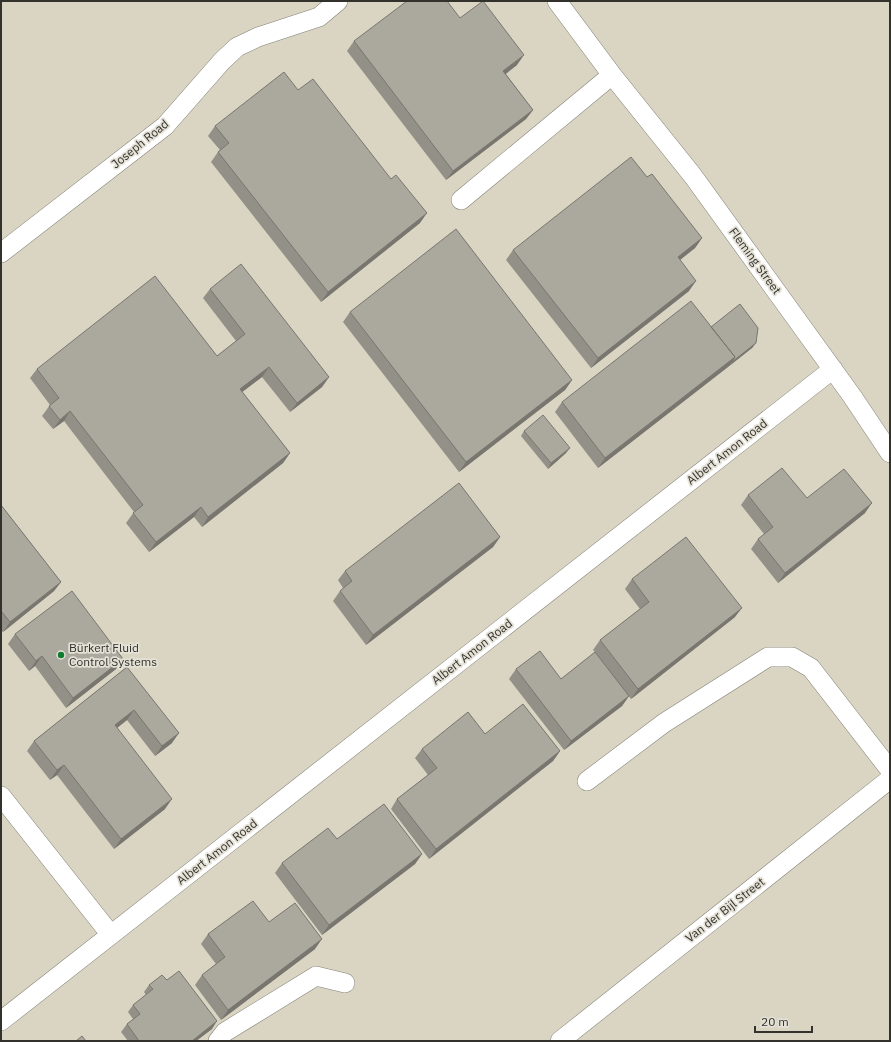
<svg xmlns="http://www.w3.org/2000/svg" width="891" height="1042" viewBox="0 0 891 1042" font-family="'IBM Plex Sans',sans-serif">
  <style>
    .built { fill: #dad5c3 }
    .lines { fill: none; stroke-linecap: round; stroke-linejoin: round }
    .minor-casing { stroke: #838076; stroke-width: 20 }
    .minor { stroke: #fff; stroke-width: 19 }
    .wall { fill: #939088 }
    .shaded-wall { fill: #78766f }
    .building { fill: #aba89e; stroke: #78766f }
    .poi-dot { fill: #0f7c31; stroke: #e4e1d6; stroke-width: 1.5 }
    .labels { text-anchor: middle; stroke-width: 3.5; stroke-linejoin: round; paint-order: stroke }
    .street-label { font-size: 12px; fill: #32312c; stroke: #e4e1d6 }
    .poi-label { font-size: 12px; fill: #32312c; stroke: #e4e1d6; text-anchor: start }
  </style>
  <rect width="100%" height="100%" fill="#e4e1d6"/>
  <path class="built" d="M1,1H890V1041H1Z"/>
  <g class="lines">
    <defs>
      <path id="minor" d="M557,1L612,75L693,176L852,396L890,453
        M461,200L612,75
        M1,253L165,126L222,61L237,47L258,37L319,17L338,1
        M587,781L664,723L768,657H792L811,668L890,770
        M1,796L111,935
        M1,1021L833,369
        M218,1041L225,1032L316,976L345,983
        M560,1041L890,779"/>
    </defs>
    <use href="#minor" class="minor-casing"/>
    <use href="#minor" class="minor"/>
  </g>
  <path class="wall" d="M354,41L517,65L506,74L533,110L526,119L446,180L347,51Z
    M298,90L420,223L321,302L211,162L218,152L220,150L208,136L215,126Z
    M647,177L702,238L695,248L680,260L689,291L591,368L506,260L513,250Z
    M210,289L329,377L322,387L290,412L262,377L242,392L290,453L283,463L202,527L194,517L149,552L126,523L134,512L64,421L53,429L42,416L50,405L30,378L37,369L217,356L236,341L203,298Z
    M350,312L572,380L565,390L459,472L343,322Z
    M711,327L756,343L752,348L598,468L555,412L562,402Z
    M524,431L566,453L548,469L521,436Z
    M748,495L807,498L865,513L778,583L751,549L758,539L764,534L741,505Z
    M1,505L61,582L54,591L3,632L1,630Z
    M500,537L493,547L366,645L333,601L340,591L343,588L338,580L345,571Z
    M632,579L735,617L631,699L616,680L629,696L622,706L564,750L509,679L516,669L561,679L595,652L593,650L600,640L640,609L625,589Z
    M15,634L116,669L66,708L35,666L29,671L8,644Z
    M127,667L172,743L155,756L127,720L117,728L165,809L114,849L57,775L50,780L27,751L34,741Z
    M485,734L560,751L553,761L429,859L391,809L397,799L428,775L415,758L422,749Z
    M422,854L415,864L322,935L275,873L282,863Z
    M269,922L315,949L221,1020L195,985L202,975L216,964L201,944L208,934Z
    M167,980L212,1029L196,1041H128L121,1032L127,1024L133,1019L128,1012L133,1005L146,995L144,992L149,985Z"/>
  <path class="shaded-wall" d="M524,55L517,65L496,81L503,71Z
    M533,110L526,119L446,180L453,171Z
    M427,213L420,223L321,302L328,292Z
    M702,238L695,248L671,267L678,257Z
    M696,281L689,291L591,368L598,358Z
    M756,343L752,348L728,367L732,362Z
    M735,357L728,367L598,468L605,458Z
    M269,367L262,377L233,399L240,389Z
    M329,377L322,387L290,412L297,403Z
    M572,380L565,390L459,472L466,462Z
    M70,411L64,421L53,429L60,420Z
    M570,448L566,453L548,469L551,463Z
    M290,453L283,463L202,527L208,517Z
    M872,503L865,513L778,583L785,573Z
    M201,507L194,517L149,552L156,542Z
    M500,537L493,547L366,645L373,635Z
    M61,582L54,591L3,632L10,622Z
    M742,608L735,617L631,699L638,689Z
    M42,656L35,666L29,671L36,661Z
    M123,659L116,669L66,708L73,698Z
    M629,696L622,706L564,750L571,741Z
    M134,710L127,720L108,735L115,725Z
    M179,733L172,743L155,756L162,746Z
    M560,751L553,761L429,859L436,849Z
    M64,765L57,775L50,780L57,770Z
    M172,799L165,809L114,849L121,839Z
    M422,854L415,864L322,935L329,925Z
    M322,939L315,949L221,1020L228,1010Z
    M217,1021L212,1029L196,1041H192Z"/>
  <path class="building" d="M407,1H447L460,18L483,1L524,55L503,71L533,110L453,171L354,41Z
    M284,72L298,90L313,79L391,179L396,175L427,213L328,292L218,152L229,143L215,126Z
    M631,157L647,177L652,174L702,238L678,257L696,281L598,358L513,250Z
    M456,229L572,380L466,462L350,312Z
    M241,264L329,377L297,403L269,367L240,389L290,453L208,517L201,507L156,542L133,513L143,505L70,411L60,420L49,406L59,398L37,369L155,276L217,356L245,334L210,289Z
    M691,301L735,357L605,458L562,402Z
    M740,304L758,328L756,343L732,362L735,357L711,327Z
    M543,415L570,448L551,463L524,431Z
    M782,468L807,498L844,469L872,503L785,573L758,539L773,527L748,495Z
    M459,483L500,537L373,635L340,591L352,581L345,571Z
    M1,505L61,582L10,622L1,611Z
    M686,537L742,608L638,689L600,640L649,602L632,579Z
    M72,591L123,659L73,698L42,656L36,661L15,634Z
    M540,651L561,679L595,652L629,696L571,741L516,669Z
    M127,667L179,733L162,746L134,710L115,725L172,799L121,839L64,765L57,770L34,741Z
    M523,704L560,751L436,849L397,799L437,768L422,749L468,712L485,734Z
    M384,804L422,854L329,925L282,863L328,828L337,839Z
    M253,901L269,922L295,903L322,939L228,1010L202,975L225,957L208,934Z
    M179,971L217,1021L192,1041H139L127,1024L140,1014L133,1005L153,989L149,985L162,975L167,980Z
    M82,1036L86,1041H76Z"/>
  <circle class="poi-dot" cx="61" cy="655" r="4"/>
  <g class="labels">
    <g class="street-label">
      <text transform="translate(140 144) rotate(-39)" y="4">Joseph Road</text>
      <text transform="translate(755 261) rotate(54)" y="4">Fleming Street</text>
      <text transform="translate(727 452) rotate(-38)" y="4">Albert Amon Road</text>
      <text transform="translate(472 652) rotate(-38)" y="4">Albert Amon Road</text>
      <text transform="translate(217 852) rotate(-38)" y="4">Albert Amon Road</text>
      <text transform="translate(725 910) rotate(-38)" y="4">Van der Bijl Street</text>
    </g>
    <g class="poi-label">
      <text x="69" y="652">Bürkert Fluid<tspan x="69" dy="14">Control Systems</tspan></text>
    </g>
  </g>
  <rect width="891" height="1042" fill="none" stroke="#32312c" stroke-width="4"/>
  <path d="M755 1026v6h57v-6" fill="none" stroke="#32312c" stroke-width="2"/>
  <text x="761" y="1026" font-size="12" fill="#32312c" stroke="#e4e1d6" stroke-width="3" paint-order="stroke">20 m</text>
</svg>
